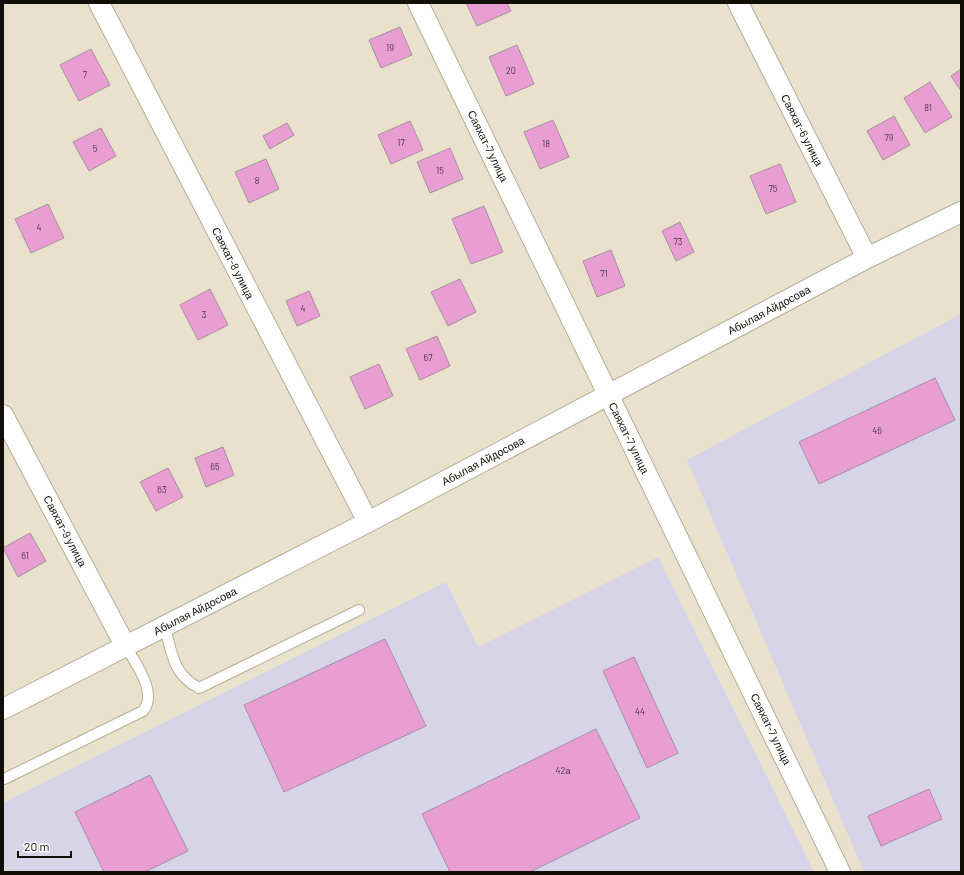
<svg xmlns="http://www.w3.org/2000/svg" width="964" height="875" viewBox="0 0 964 875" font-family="Barlow,sans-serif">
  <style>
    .industrial { fill: #d7d4ea }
    .building { fill: #e99ed3; stroke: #a3909c }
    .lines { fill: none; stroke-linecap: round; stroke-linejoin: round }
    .lane-casing { stroke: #b3ac98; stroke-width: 12 }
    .street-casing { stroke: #b3ac98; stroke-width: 22 }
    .lane { stroke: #fff; stroke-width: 10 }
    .street { stroke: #fff; stroke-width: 20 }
    .labels { text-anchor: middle; stroke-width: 4; stroke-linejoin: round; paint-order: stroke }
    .number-label { font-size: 9px; fill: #47333b }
    .street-label { font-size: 11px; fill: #110f08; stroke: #fff }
  </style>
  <rect width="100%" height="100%" fill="#e9e1cc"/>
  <path class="industrial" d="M961,314V872H864L687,460Z
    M658,557L814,872H7L3,863V803L446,582L478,647Z"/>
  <path class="building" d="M466,3H507L511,11L477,26Z
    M400,27L412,55L381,68L369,40Z
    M517,45L534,84L506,96L489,57Z
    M91,49L110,85L79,101L60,65Z
    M961,69V91L951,76Z
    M930,82L952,117L925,133L904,98Z
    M894,116L910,145L883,160L867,131Z
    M553,120L569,157L540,169L524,132Z
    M410,121L423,150L391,164L378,135Z
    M287,123L294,135L270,149L263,136Z
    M101,128L116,156L89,171L73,142Z
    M450,148L463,179L430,193L417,162Z
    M266,159L279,189L249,203L235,172Z
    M780,164L796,202L766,214L750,176Z
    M48,204L64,238L31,253L15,219Z
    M484,206L503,252L471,264L452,219Z
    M680,222L694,252L676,261L662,231Z
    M611,250L625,286L597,297L583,261Z
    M460,279L476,312L448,326L431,292Z
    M210,289L228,325L198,340L180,305Z
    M309,291L320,316L297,326L286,301Z
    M437,336L450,366L420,380L406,349Z
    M379,364L393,396L365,409L350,377Z
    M935,378L955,420L819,484L799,442Z
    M223,447L234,475L206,487L195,458Z
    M168,468L183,497L156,511L140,482Z
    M30,533L46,561L18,577L3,548Z
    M385,639L426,726L284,792L244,705Z
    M634,657L678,753L647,768L603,671Z
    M596,729L640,818L530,872H450L422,814Z
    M150,775L188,851L145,872H104L75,812Z
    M929,789L942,819L881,846L868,816Z"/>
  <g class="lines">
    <defs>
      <path id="lane" d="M165,627C172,654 173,674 199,688L359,610
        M4,779L143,711C158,693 136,664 126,647"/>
      <path id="street" d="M99,3L368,522
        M418,3L840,872
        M738,3L867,258
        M3,415L126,647
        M3,709L368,522L867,258L961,212"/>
    </defs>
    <use href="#lane" class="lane-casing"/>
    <use href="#street" class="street-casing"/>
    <use href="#lane" class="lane"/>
    <use href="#street" class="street"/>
  </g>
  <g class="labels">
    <g class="number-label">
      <text x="390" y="51">19</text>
      <text x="511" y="74">20</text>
      <text x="85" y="78">7</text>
      <text x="928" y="111">81</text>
      <text x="889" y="141">79</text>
      <text x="401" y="146">17</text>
      <text x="546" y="147">18</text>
      <text x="95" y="152">5</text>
      <text x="440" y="174">15</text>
      <text x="257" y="184">8</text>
      <text x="773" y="192">75</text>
      <text x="39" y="231">4</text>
      <text x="678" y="245">73</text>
      <text x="604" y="277">71</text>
      <text x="303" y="312">4</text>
      <text x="204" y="318">3</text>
      <text x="428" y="361">67</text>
      <text x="877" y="434">46</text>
      <text x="215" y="470">65</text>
      <text x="162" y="493">63</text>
      <text x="25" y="559">61</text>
      <text x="640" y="715">44</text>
      <text x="563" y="774">42а</text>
    </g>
    <g class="street-label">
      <text transform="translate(802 130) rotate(63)" y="4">Саяхат-6 улица</text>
      <text transform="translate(488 146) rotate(64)" y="4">Саяхат-7 улица</text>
      <text transform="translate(233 263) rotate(63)" y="4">Саяхат-8 улица</text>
      <text transform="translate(769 310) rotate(-28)" y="4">Абылая Айдосова</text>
      <text transform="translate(629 438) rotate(64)" y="4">Саяхат-7 улица</text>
      <text transform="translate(483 461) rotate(-28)" y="4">Абылая Айдосова</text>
      <text transform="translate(65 531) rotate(62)" y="4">Саяхат-9 улица</text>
      <text transform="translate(195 611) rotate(-27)" y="4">Абылая Айдосова</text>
      <text transform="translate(771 729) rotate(64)" y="4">Саяхат-7 улица</text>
    </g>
  </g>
  <rect width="964" height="875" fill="none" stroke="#110f08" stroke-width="8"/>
  <path d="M18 851v6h53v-6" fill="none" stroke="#110f08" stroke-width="2"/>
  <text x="24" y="851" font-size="12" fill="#110f08" stroke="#ffffff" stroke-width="3" paint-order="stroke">20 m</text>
</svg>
